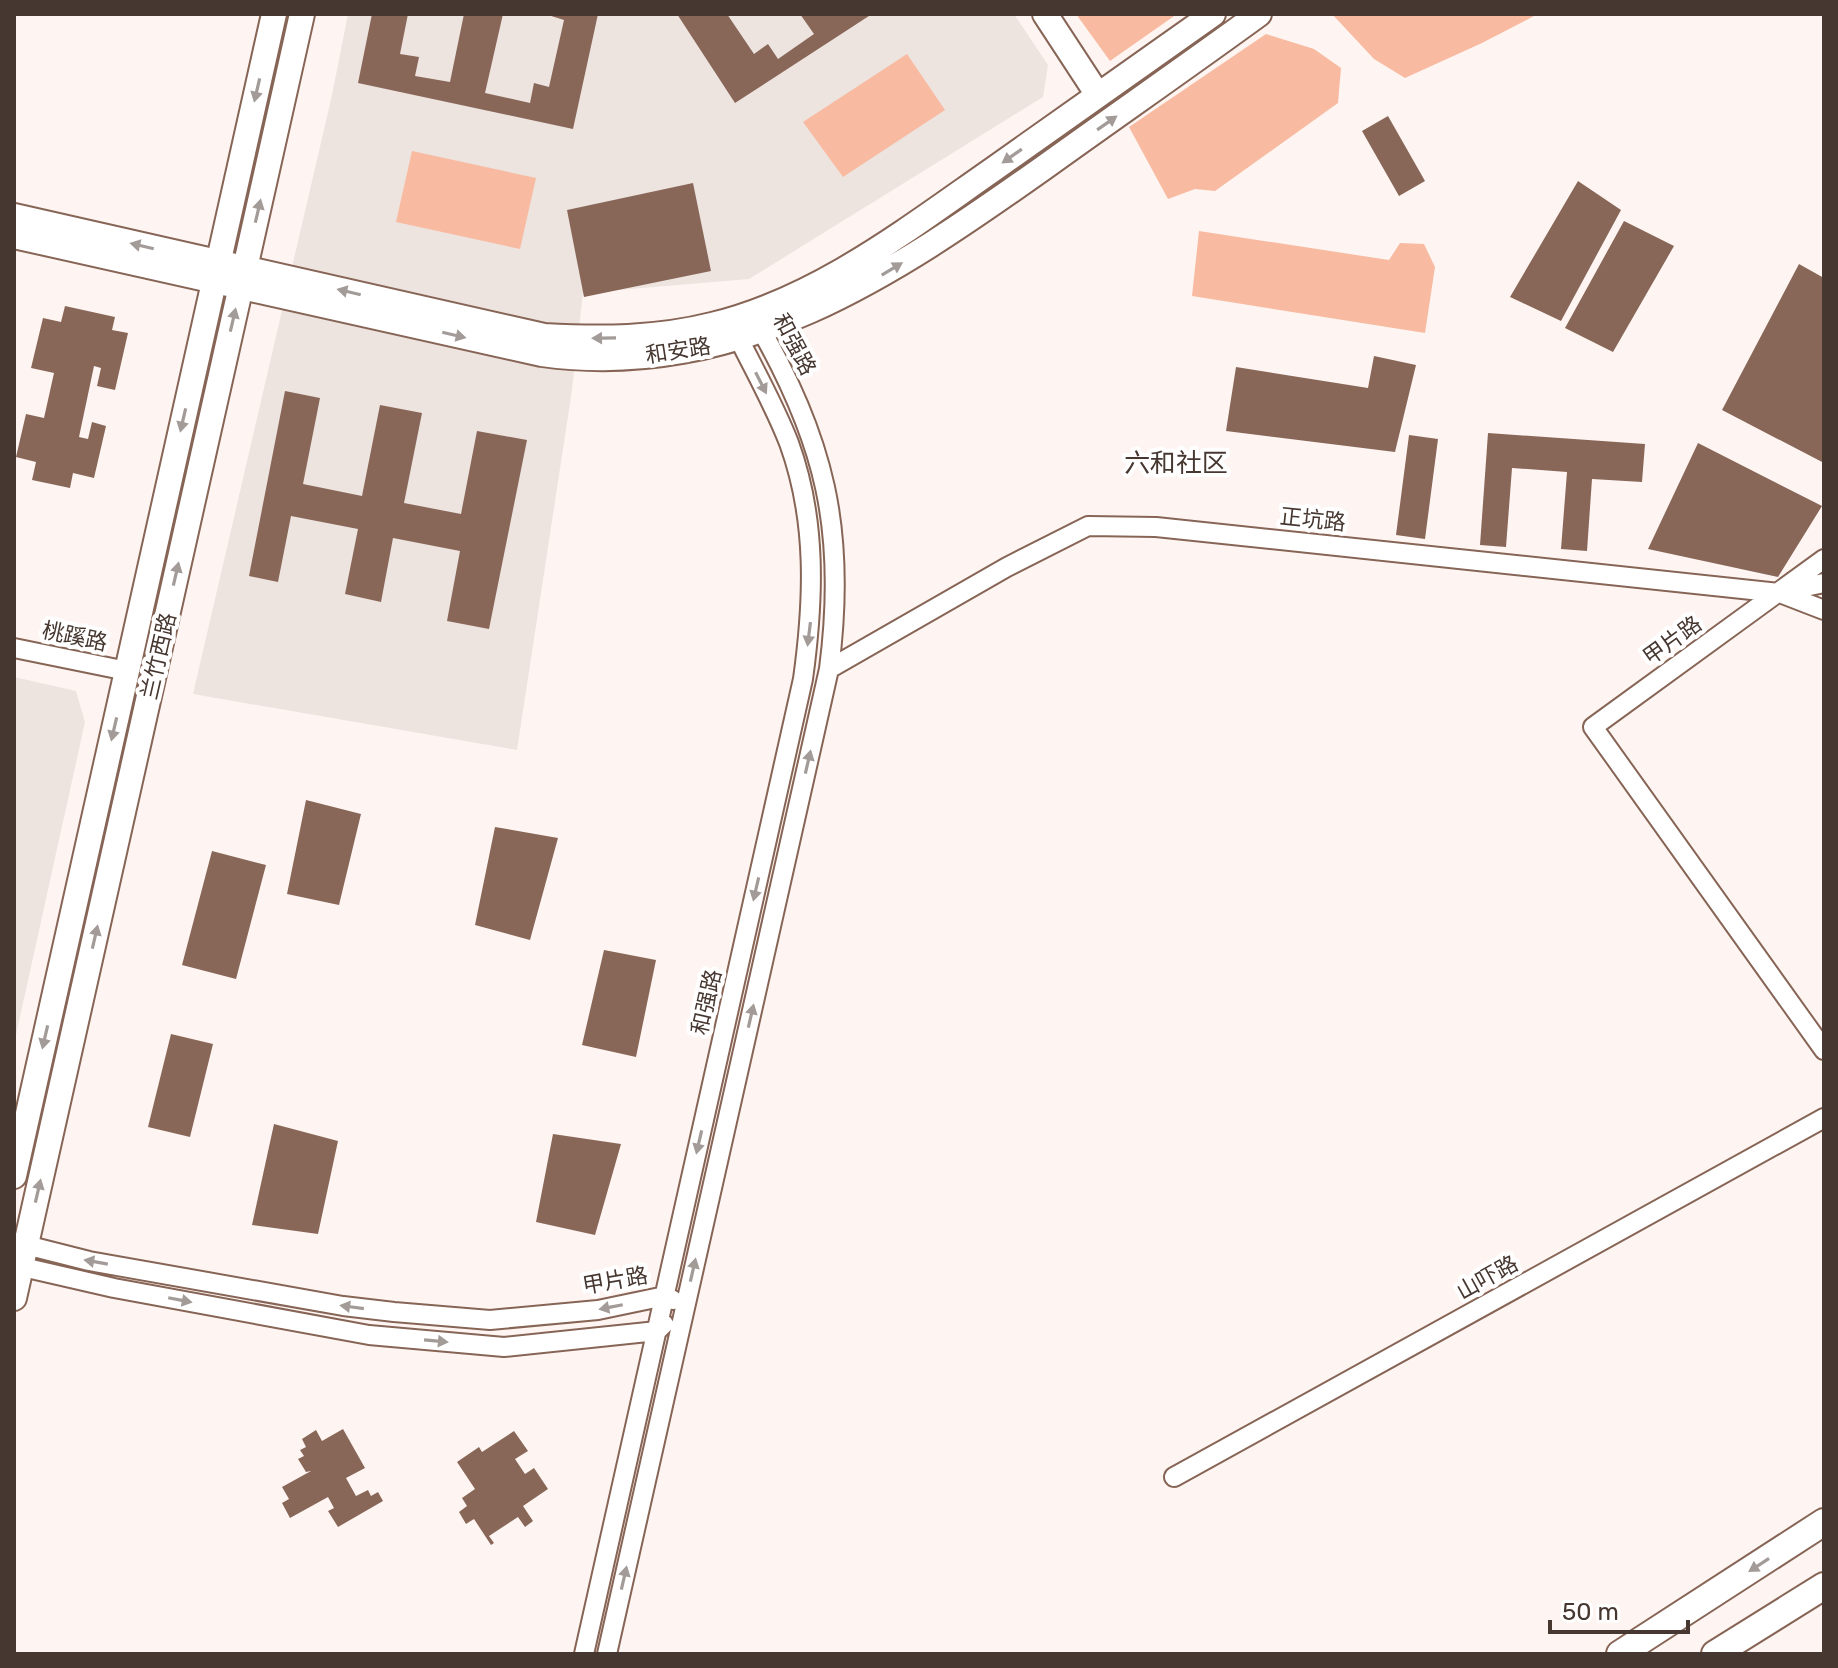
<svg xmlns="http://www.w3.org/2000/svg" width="1838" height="1668" viewBox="0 0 1838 1668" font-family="Rubik,'Noto Sans SC',sans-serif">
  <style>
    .built { fill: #ede3df }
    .green { fill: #f8bba1 }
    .building { fill: #896758 }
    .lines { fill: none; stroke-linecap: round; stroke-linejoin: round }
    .minor-casing { stroke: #876556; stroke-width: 22 }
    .tertiary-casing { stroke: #876556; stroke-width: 28 }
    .secondary-casing { stroke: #876556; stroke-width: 30 }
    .minor { stroke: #fff; stroke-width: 18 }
    .tertiary { stroke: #fff; stroke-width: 24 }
    .secondary { stroke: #fff; stroke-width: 26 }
    .oneway { fill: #a29b98 }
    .labels { text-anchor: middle; stroke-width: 8; stroke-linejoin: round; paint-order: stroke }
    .street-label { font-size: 22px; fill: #463730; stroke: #fff }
    .quarter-label { font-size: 26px; fill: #463730; stroke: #fff }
  </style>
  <rect width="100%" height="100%" fill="#fef5f2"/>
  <path class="built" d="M348,14H1014L1048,65L1043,97L749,279L583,293L572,390L517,750L193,694L332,95Z
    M14,677L76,691L85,722L14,1044Z"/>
  <path class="green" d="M1076,14H1177L1110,61Z
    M1332,14H1538L1482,43L1405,78L1374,59Z
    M1266,34L1314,49L1341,68L1338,103L1215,191L1195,189L1168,199L1129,127Z
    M907,54L945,110L843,177L803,122Z
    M412,151L536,178L520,249L396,222Z
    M1199,231L1389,260L1400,243L1424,244L1435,267L1425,333L1192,296Z"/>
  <path class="building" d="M372,14H408L400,54L419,57L415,76L450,82L464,14H503L485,93L530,103L534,83L549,87L564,20L545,14H598L573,129L358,83Z
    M677,14H727L754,54L768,44L778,59L814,34L800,14H872L735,103Z
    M1388,116L1425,181L1399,196L1362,131Z
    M1578,181L1621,210L1561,321L1510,297Z
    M693,183L711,271L584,297L567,210Z
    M1624,221L1674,246L1613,352L1565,328Z
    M1799,264L1824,278V463L1722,410Z
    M65,306L115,317L112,330L128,333L115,390L97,386L101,368L94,366L79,437L88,439L92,422L106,426L94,478L73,473L70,488L32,480L36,462L16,457L26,414L44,418L54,373L31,368L43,318L61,322Z
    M1374,356L1416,365L1395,452L1226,431L1236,367L1368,388Z
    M285,391L320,398L303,484L362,496L380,405L422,413L404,503L461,514L477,431L527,440L489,629L447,621L460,551L393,538L381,602L345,594L358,529L291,516L278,582L249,576Z
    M1488,433L1645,444L1642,482L1592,479L1587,551L1561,549L1567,472L1512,468L1506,547L1480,545Z
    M1409,435L1438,439L1425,539L1396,535Z
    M1698,443L1822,506L1778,577L1648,549Z
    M306,800L361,814L339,905L287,894Z
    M495,827L558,838L530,940L475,925Z
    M212,851L266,865L236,979L182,965Z
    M604,950L656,960L636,1057L582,1045Z
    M171,1034L213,1044L190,1137L148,1127Z
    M274,1124L338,1141L318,1234L252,1225Z
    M553,1134L621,1144L595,1235L536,1222Z
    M343,1429L365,1468L346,1478L356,1496L368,1490L371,1496L378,1492L383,1501L338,1527L328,1511L334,1508L328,1497L290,1518L282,1503L289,1499L282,1487L311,1471L306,1472L298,1459L304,1456L300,1450L306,1447L302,1439L316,1430L322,1441Z
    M514,1431L528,1451L515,1459L525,1474L534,1468L548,1489L523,1506L533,1521L525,1527L518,1517L489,1536L494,1543L491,1545L474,1519L466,1524L459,1512L467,1506L462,1498L475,1489L457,1462L479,1447L482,1452Z"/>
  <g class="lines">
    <defs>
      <path id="minor" d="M1824,559L1593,727L1824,1050
        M1786,591L1824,583
        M14,648L127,671
        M829,669L1007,567L1088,526L1156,527L1780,593L1824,610
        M14,1242L89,1261L343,1306L394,1312L490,1320L598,1310L665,1296L673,1300
        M14,1265L114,1288L369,1335L504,1347L657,1331L664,1324
        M1174,1477L1824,1118
        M584,1654L803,679C814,599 817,520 789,443C775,407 756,373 739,339L745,327
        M607,1654L829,669C847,530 825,440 755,319"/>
      <path id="tertiary" d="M1045,14L1098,95
        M14,216L544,336C600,339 657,339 712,325C816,300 905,231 991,171C1065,119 1139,66 1213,14
        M14,236L542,354C738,381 895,273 1046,166C1117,115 1189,65 1259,14
        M14,1176L274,14
        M14,1298L302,14"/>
      <path id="secondary" d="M1620,1654L1824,1522
        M1715,1654L1824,1586"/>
    </defs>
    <use href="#minor" class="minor-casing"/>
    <use href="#tertiary" class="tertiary-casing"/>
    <use href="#secondary" class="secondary-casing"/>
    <use href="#minor" class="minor"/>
    <use href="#tertiary" class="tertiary"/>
    <use href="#secondary" class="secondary"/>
  </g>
  <defs><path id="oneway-solid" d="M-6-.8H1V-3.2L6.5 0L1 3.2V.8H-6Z" transform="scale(2)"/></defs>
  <g class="oneway">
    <use href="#oneway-solid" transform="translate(257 90) rotate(103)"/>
    <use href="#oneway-solid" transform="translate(1107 123) rotate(-35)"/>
    <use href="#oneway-solid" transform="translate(1012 156) rotate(145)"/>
    <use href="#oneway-solid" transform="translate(258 211) rotate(-77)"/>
    <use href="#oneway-solid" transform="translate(142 246) rotate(-167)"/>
    <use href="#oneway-solid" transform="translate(892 269) rotate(-31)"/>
    <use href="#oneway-solid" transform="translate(349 292) rotate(-167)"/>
    <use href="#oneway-solid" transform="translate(233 320) rotate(-77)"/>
    <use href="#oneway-solid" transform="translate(454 335) rotate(13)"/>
    <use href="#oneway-solid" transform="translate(604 338) rotate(179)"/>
    <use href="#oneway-solid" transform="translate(761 383) rotate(63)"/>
    <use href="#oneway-solid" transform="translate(183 420) rotate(103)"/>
    <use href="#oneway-solid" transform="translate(176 574) rotate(-77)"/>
    <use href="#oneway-solid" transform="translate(809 634) rotate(97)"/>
    <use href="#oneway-solid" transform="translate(114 729) rotate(103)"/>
    <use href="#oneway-solid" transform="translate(808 762) rotate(-77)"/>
    <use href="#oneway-solid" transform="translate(756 889) rotate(103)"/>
    <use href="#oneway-solid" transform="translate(95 937) rotate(-77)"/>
    <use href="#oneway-solid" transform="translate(751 1016) rotate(-77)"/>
    <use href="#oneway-solid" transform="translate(45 1037) rotate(103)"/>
    <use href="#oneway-solid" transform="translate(699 1142) rotate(103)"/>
    <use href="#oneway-solid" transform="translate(38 1191) rotate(-77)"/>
    <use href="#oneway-solid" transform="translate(96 1262) rotate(-170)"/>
    <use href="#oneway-solid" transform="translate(693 1270) rotate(-77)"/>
    <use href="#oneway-solid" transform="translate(180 1300) rotate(11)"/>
    <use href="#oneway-solid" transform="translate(352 1307) rotate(-172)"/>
    <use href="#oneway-solid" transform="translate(611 1307) rotate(169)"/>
    <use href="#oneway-solid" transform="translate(436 1341) rotate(5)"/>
    <use href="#oneway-solid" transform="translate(1759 1565) rotate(147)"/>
    <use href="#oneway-solid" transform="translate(624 1578) rotate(-77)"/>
  </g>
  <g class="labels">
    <g class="street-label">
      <text transform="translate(795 344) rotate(62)" y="8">和强路</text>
      <text transform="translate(678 350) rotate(-9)" y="8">和安路</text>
      <text transform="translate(1313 519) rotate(6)" y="8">正坑路</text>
      <text transform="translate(75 636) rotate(12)" y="8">桃蹊路</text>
      <text transform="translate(1672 640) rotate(-36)" y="8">甲片路</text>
      <text transform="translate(158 656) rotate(-77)" y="8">兰竹西路</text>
      <text transform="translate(706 1002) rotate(-77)" y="8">和强路</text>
      <text transform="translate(1487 1277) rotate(-29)" y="8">山吓路</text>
      <text transform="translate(615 1280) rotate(-10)" y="8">甲片路</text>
    </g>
    <g class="quarter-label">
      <text x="1176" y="472">六和社区</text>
    </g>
  </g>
  <rect width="1838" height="1668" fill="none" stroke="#463730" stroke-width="32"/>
  <path d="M1550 1620v12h138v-12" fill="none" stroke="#463730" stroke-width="4"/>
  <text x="1562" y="1620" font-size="24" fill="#463730" stroke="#ffffff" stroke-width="6" paint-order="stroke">50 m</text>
</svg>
